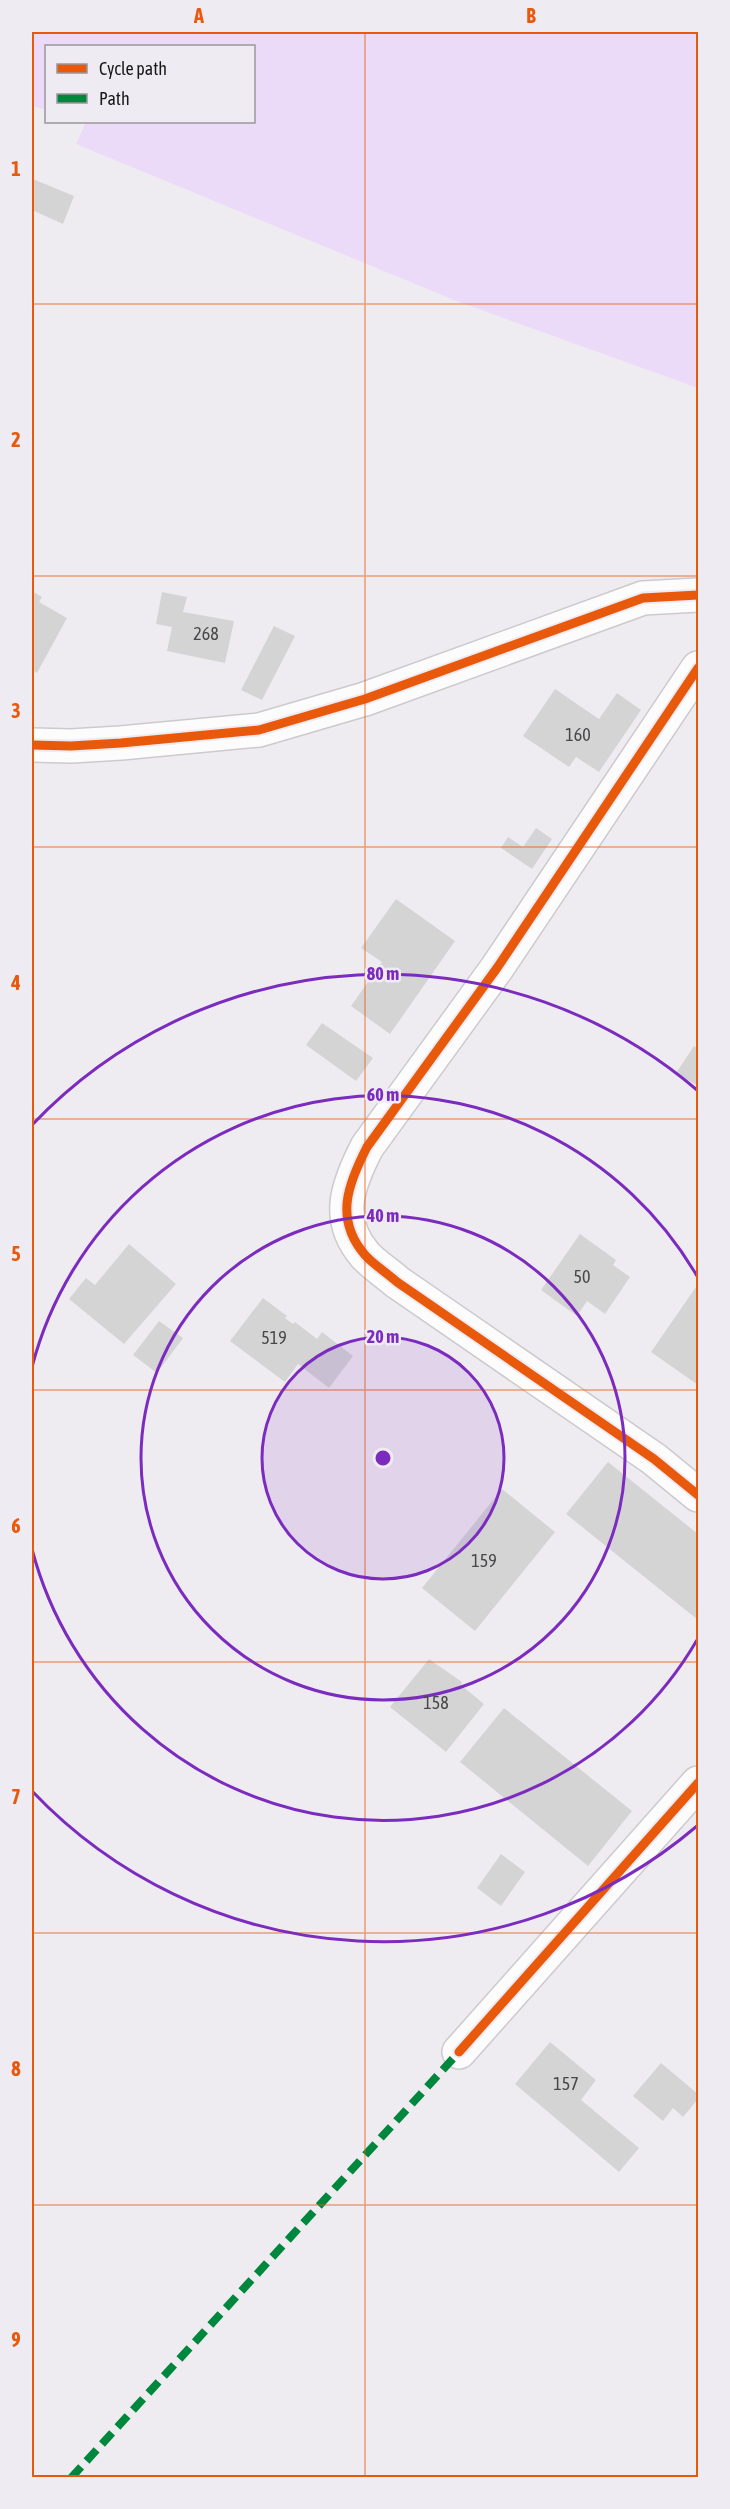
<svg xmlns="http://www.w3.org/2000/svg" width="730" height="2509" viewBox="0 0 730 2509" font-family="'Asap Condensed',sans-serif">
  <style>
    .green { fill: #ecdbf8 }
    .building { fill: #d4d4d5 }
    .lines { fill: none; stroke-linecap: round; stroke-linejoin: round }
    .minor-casing { stroke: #cccace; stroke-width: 36 }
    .minor { stroke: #fdfcfd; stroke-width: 33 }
    .quiet { stroke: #00873e; stroke-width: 8; stroke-dasharray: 15 8; stroke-linecap: butt }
    .cycleway-casing { stroke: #efebf2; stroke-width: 13 }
    .cycleway { stroke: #e8590c; stroke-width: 9 }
    .grid { fill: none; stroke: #e8590c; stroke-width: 1.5; stroke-opacity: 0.55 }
    .ring { fill: none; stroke: #7b2cbf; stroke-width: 3 }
    .labels { text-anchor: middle; stroke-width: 5; stroke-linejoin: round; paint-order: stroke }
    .number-label { font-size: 18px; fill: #48474a }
    .centre { fill: #7b2cbf; stroke: #efebf2; stroke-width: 3 }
    .ring-label { font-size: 18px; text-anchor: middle; font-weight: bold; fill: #7b2cbf; stroke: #efebf2; stroke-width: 5; stroke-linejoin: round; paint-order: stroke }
    .neatline { fill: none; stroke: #e8590c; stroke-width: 2 }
    .grid-label { font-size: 20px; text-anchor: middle; font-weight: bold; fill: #e8590c }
  </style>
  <rect width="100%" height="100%" fill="#efecf1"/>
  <path class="green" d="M32,32H698V388L459,302L76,144L86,122H254V46H46V110L32,106Z"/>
  <path class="building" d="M33,179L74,196L63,224L32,210Z
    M32,591L42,597L39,602L67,618L37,673L32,670Z
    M162,592L187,597L183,612L234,621L225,663L167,651L172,627L156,624Z
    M274,626L295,636L262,700L241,690Z
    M555,689L599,719L617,693L641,710L599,772L576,757L569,767L523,736Z
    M536,828L552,839L532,869L501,848L508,837L523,847Z
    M396,899L455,941L390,1034L351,1006L382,962L361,948Z
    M322,1023L373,1058L356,1081L306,1045Z
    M694,1046L698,1049V1086L676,1073Z
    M580,1234L616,1260L613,1265L630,1277L605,1314L587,1301L577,1316L541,1290Z
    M129,1244L176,1284L124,1344L69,1299L86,1278L95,1285Z
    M698,1284V1385L651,1352Z
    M263,1298L287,1316L285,1318L293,1324L295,1322L317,1339L322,1332L353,1356L329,1388L298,1364L285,1382L230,1341Z
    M159,1321L183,1338L157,1373L133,1355Z
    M608,1462L698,1534V1620L566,1514Z
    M502,1489L555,1532L475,1631L422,1588Z
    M429,1659L462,1682L461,1685L484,1704L446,1752L390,1707Z
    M504,1708L632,1811L588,1866L460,1762Z
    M501,1854L525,1872L501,1906L477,1888Z
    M550,2042L596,2080L581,2100L639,2148L619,2172L515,2084Z
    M661,2063L698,2094V2099L683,2117L673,2108L663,2121L633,2096Z"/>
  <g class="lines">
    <defs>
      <path id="minor" d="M698,668L497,968L367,1147C348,1184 334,1219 365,1255C374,1265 387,1273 397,1282L654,1459L698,1495
        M32,745L71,746L121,743L259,730L365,699L643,598L698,595
        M459,2052L698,1783"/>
    </defs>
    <use href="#minor" class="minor-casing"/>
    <use href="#minor" class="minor"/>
    <path class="quiet" d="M71,2478L459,2052"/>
    <defs>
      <path id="cycleway" d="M698,668L497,968L367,1147C348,1184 334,1219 365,1255C374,1265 387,1273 397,1282L654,1459L698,1495
        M32,745L71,746L121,743L259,730L365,699L643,598L698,595
        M459,2052L698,1783"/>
    </defs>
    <use href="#cycleway" class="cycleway-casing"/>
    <use href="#cycleway" class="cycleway"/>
  </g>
  <path class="grid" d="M365,32V2478M32,304H698M32,576H698M32,847H698M32,1119H698M32,1390H698M32,1662H698M32,1933H698M32,2205H698"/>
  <circle cx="383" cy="1458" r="121" fill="#7b2cbf" fill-opacity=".12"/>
  <g class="ring">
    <circle cx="383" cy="1458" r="121"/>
    <circle cx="383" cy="1458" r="242"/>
    <path d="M697 1640A363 363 0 0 1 32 1549M32 1367A363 363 0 0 1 697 1276"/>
    <path d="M697 1826A484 484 0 0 1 32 1791M32 1125A484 484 0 0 1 697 1090"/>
  </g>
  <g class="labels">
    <g class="number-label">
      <text x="206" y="640">268</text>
      <text x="578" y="741">160</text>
      <text x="582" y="1283">50</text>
      <text x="274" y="1344">519</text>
      <text x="484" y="1567">159</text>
      <text x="436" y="1709">158</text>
      <text x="566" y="2090">157</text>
    </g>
  </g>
  <circle cx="383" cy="1458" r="9" class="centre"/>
  <g class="ring-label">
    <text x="383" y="980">80 m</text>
    <text x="383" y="1101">60 m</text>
    <text x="383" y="1222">40 m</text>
    <text x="383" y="1343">20 m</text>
  </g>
  <rect width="730" height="2509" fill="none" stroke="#efebf2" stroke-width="66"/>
  <rect x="45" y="45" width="210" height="78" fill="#efebf2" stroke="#9a979c" stroke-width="1.5"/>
  <rect x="57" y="64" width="30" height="9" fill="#e8590c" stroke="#9a979c" stroke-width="1.5"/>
  <text x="99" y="75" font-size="18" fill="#1a181b">Cycle path</text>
  <rect x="57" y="94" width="30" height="9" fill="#00873e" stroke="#9a979c" stroke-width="1.5"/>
  <text x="99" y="105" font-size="18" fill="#1a181b">Path</text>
  <rect x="33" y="33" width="664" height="2443" class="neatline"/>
  <g class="grid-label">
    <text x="199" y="23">A</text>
    <text x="531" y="23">B</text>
    <text x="16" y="176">1</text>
    <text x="16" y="447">2</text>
    <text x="16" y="718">3</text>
    <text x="16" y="990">4</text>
    <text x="16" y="1261">5</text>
    <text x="16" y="1533">6</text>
    <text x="16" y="1804">7</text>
    <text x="16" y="2076">8</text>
    <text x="16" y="2347">9</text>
  </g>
</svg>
